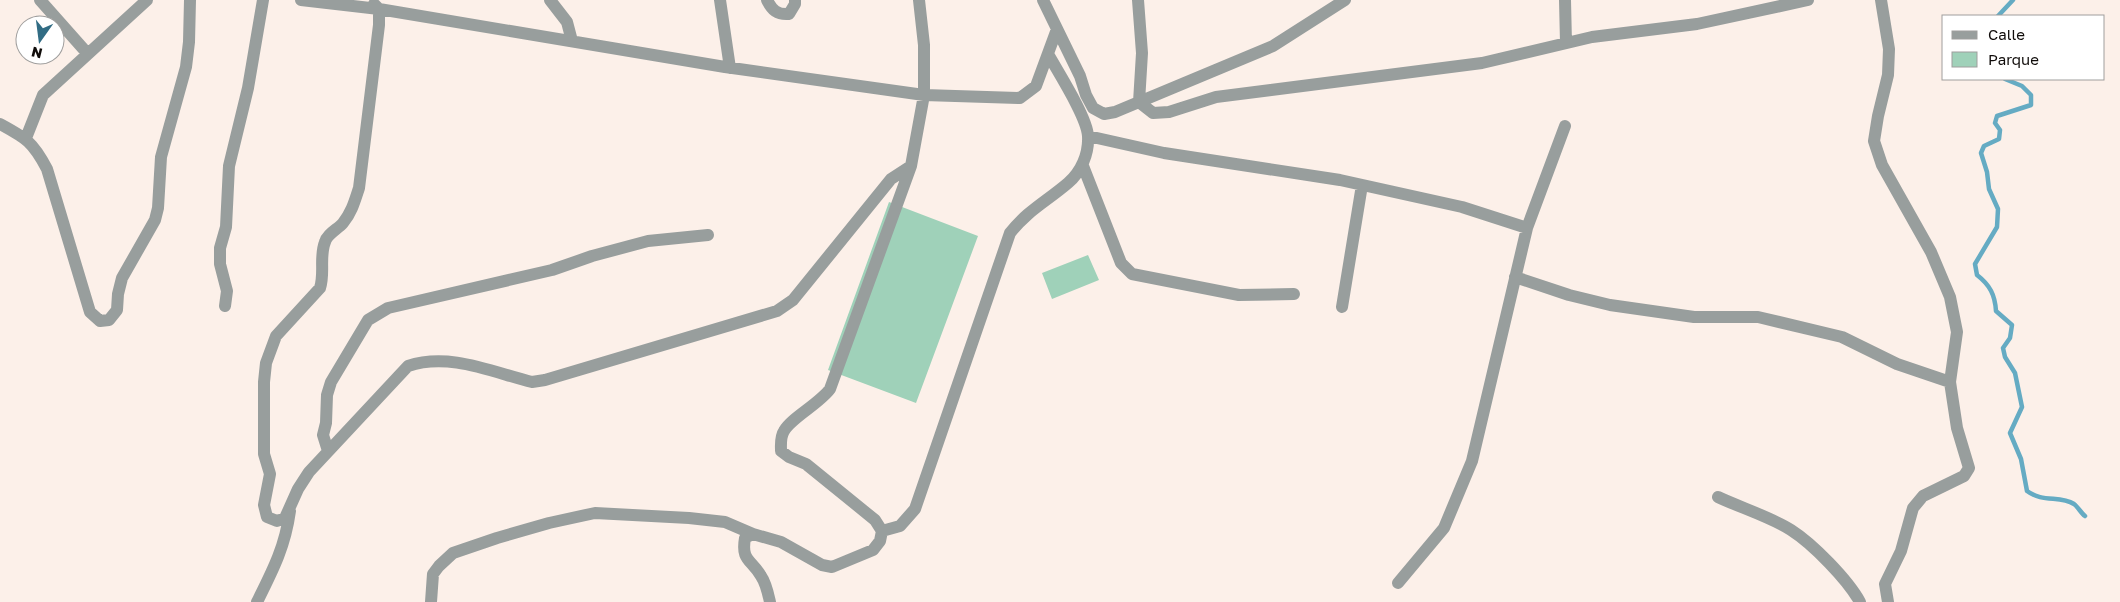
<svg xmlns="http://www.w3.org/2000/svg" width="2120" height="602" viewBox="0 0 2120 602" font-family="'Golos Text',sans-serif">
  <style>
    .green { fill: #9fd1b9 }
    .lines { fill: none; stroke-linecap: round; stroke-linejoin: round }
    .stream { stroke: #65abc3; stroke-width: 4.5 }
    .street { stroke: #989e9d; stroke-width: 12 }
  </style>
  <rect width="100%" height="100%" fill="#fcf0e9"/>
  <path class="green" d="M889,202L978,236L916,403L828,370Z
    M1088,255L1099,280L1052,299L1042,273Z"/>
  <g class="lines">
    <path class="stream" d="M1998,16L2013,0
      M2005,79L2022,86L2031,95V105L1997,116L1995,123L2000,130L1999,139L1984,146L1981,153L1987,172L1989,189L1998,209L1997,227L1975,264L1977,275C1990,285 1995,295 1996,311L2012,325L2010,338L2003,348L2005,357L2015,373L2022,407L2010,433L2021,459L2027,491C2043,503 2060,495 2074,504C2078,507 2081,513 2085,516"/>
    <path class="street" d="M40,0L87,53
      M301,0L379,9V25L359,188C355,200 352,212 343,223C338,229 327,234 325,242C319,257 325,273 320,288L276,336L266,363L264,382V454L270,474L264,505L267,517L277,521L285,518L298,489L309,472L408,366C449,352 492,372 532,382L545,380L777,311L793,300L891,179L911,166
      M550,0L567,22L572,41
      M720,0L730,68
      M767,0C772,10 777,15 789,14L795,4V0
      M1043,0L1080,76L1086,95L1093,108L1104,114L1115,112L1273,46L1345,0
      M1138,0L1142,53L1139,102L1153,113L1169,112L1216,97L1482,63L1592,37L1697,24L1808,0
      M1565,0L1566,43
      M374,4L379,9L725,67L924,95L1020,98L1036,86L1057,29
      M0,124C26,138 33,142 47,169L90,312L100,321L109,320L117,310L118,294L122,278L155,220L158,208L161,157L186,67L189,42L190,0
      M1088,136L1164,153L1340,180L1462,207L1527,228
      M26,138L43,95L147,0
      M1083,166L1121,263L1132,274L1239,295L1294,294
      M1515,277L1569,295L1610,305L1694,317H1758L1842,337L1897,364L1950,382L1957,332L1950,297L1931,252L1882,165L1874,141L1878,116L1888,75L1889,49L1881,0
      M225,306L227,291L220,264V248L226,227L229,166L248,88L263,0
      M1342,307L1362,185
      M328,451L323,435L326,423L327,395L331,382L368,320L388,308L552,270L592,256L648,241L708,235
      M1718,497C1739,507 1773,518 1791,530C1813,544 1848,580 1860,602
      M882,531L900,526L915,509L1010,233C1027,211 1047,201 1068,183C1081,172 1089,154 1088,136C1087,117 1058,72 1048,54
      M1398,583L1444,528L1472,461L1527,228L1565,126
      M257,602C273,570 285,547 290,511
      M431,602L433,574L439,566L453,553L497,538L549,523L595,513L689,518L725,522L753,534
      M770,602C768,593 766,583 761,576C751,559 741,561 745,538L753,534L781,542L822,565L832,567L873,550L880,541L882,531L875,520L806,464L789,457L781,451C781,445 780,437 784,431C791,418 819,404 830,389L911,166L924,95V45L919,0
      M1888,602L1885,584L1901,551L1913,508L1923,496L1964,476L1969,468L1957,428L1950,382"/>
  </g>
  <rect x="1942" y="15" width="162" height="65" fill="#ffffff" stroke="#9f9e9d"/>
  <rect x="1952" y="31" width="25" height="8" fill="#989e9d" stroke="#9f9e9d"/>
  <text x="1988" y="40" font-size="15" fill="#100c0a">Calle</text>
  <rect x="1952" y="52" width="25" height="15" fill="#9fd1b9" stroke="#9f9e9d"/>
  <text x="1988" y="65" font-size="15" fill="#100c0a">Parque</text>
  <g transform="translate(40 40) rotate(194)"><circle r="24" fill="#ffffff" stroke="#9f9e9d"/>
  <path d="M0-4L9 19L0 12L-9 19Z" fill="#316c84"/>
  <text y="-8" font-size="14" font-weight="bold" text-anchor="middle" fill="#100c0a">N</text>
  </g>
</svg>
